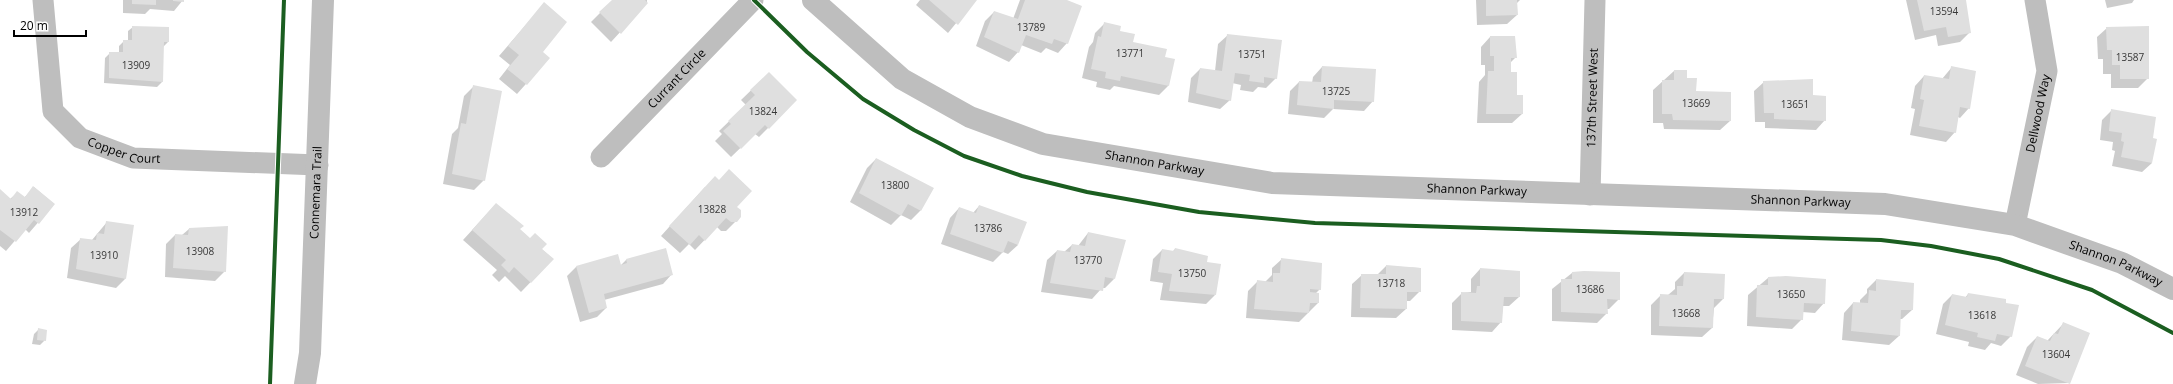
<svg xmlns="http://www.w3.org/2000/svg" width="2173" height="384" viewBox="0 0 2173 384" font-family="'Open Sans',sans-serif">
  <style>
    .shadow { fill: #0003 }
    .building { fill: #dfdfdf }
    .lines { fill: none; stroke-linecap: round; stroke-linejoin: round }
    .minor { stroke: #bebebe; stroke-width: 21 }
    .tertiary { stroke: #bebebe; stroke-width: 22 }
    .cycleway-casing { stroke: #fff; stroke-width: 6 }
    .cycleway { stroke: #1b5e20; stroke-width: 4 }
    .labels { text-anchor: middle; stroke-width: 3.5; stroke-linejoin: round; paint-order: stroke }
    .number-label { font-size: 10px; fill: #383838 }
    .street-label { font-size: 12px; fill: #000; stroke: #fff }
  </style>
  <rect width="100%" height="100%" fill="#fff"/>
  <path class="shadow" d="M123,0H183L174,11L150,9L145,14L123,13Z
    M613,0H647V3L611,42L591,22Z
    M920,0H975L948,33L916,5Z
    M1020,0H1064L1067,43L1058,53L1046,48L1041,53L1021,45L1018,52L1009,62L976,46L985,21L994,12L1013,19Z
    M1476,0H1520L1516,4L1517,15L1507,24L1477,25Z
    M1906,0H1965L1970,32L1960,42L1938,46L1936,35L1915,40Z
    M2105,0H2134L2132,3L2107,8Z
    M544,4L541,52L549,58L517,94L499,79L510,65L499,56Z
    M1105,23L1132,43L1164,58L1174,60L1168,86L1159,95L1114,86L1110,90L1096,87L1097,82L1082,78L1089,47L1093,42L1095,33Z
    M133,27L168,42L163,47L162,82L157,87L104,83L105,58L110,53H119V46L124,41H128V31Z
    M2107,28L2148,78L2138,88H2111V74H2103V59H2098L2097,37Z
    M1228,35L1276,78L1266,88L1258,87L1253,92L1240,90L1241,85L1232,83L1230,100L1220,109L1188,102L1191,78L1200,69L1215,71L1218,44Z
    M1490,37L1516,57L1510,63V73L1522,114L1512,123H1477L1479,82L1485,75V65H1481V47Z
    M1322,67L1373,101L1364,111L1333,109L1324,118L1288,114L1290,91L1299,82L1312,83L1313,77Z
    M1952,67L1969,108L1960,118L1958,117L1955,132L1946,142L1910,135L1915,109L1911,108L1915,86L1924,76L1942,79Z
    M1674,71L1686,79L1695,92L1730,121L1720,130L1664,129L1663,123H1653V90Z
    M769,73L796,100L759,137L755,134L731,157L715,141L722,134L719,131L746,105L741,100Z
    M1764,82L1812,96L1825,120L1816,130L1765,128V122H1755L1754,91Z
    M474,86L484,180L474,190L443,184L452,134L458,128L464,96Z
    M2112,110L2151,139L2152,163L2142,172L2112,166L2115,151L2112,150L2113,142L2100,140L2102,120Z
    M876,159L932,189L920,211L911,220L901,215L891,225L850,202L867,168Z
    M34,187L54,204L29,233L25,229L6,251L0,246V191L10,199L17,193L24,198Z
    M705,187L736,207L740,217L726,231H721L717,227L695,250L689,244L680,253L661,236Z
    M496,204L519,229L553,259L521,292L505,276L499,282L492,275L497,270L463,240Z
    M979,206L1018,245L1008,254L1003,252L993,262L941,244L950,218L959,208L973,213Z
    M107,222L125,279L116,288L67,278L71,248L81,239L92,240Z
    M189,229L225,271L215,281L165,277L166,244L175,235H182Z
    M1088,233L1114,279L1105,288H1102L1092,299L1041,292L1047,260L1057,251L1064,252L1072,245L1078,246Z
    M665,249L672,274L663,284L604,300L606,308L597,317L580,322L567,276L576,267L617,255L620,266L626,260Z
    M1175,249L1206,263L1215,295L1206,304L1160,300L1163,283L1150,281L1153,259L1162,250L1172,252Z
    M1282,259L1320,289L1315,294L1318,303L1299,322L1246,318L1248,291L1258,281L1265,282L1272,275V268Z
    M1386,266L1420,268V291L1410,301H1406V309L1396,318L1351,317L1352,284L1362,275H1377Z
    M1480,269L1519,297L1509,306H1503L1501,322L1492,332L1452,330V303L1462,293L1471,292V279Z
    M1572,273L1619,299L1609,309H1606L1607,313L1597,323L1552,321V289Z
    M1684,273L1723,299L1714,308L1712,328L1702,337L1651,335V305L1661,295H1668L1675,289V282Z
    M1768,278L1825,280L1824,303L1815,313L1802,312V319L1792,329L1747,326L1748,295Z
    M1876,280L1912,310L1902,319H1900L1899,336L1889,345L1842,340L1844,313L1853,303H1860V300L1867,293V289Z
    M1968,294L2011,336L2001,346L1991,343L1985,350L1968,346L1969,342L1936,334L1943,304L1952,295L1965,298Z
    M2063,324L2069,383L2038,384L2016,375L2027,347L2037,337L2047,341Z
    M39,329L45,340L40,345L32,344L34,334Z"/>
  <path class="building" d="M132,0H156V5L132,4Z
    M173,0H184V2L173,1Z
    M612,0H645L648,3L621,34L599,12Z
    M929,0H977L958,25Z
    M1025,0H1067L1082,6L1068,44L1054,39L1052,44L1026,35L1019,53L984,37L994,11L1018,19Z
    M1486,0H1517L1518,15L1486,16Z
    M1917,0H1966L1971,33L1948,37L1946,27L1924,31Z
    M544,2L567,22L543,52L550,58L527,85L507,69L519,55L508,46Z
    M1104,22L1121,26L1120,31L1135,34L1133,42L1167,49L1165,57L1175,59L1169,86L1121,76L1120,81L1105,78L1106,72L1091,69L1098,36L1101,37Z
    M132,26L169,27V42H164L163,82L109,78V52H123V40H132Z
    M2149,26V79H2120V65H2112V50H2107L2106,27Z
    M1227,34L1282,40L1277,79L1264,77V83L1249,81L1250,75L1235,73L1231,101L1196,93L1200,68L1222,71Z
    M1490,36H1515L1517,58H1511V72H1517V95H1523V114H1486L1488,71H1494V56H1490Z
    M1322,66L1376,69L1374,102L1334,100V109L1297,105L1299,81L1321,82Z
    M1951,66L1976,71L1970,109L1960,107L1956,133L1919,126L1924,100L1920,99L1924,75L1949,79Z
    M1674,70H1687V78H1697L1696,91L1731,92V121L1673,120L1672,114H1662V80H1674Z
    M769,72L797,100L769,129L765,125L741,149L723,131L731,124L728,121L755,95L750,90Z
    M1813,79V95L1826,96V121L1774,119V113H1764L1763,81Z
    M473,85L502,91L485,181L452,174L461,123L466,124Z
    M2111,109L2156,117L2153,138L2157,139L2152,163L2121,157L2124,142L2121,141L2122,133L2109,131Z
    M876,158L934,188L921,211L908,204L901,216L859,193Z
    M729,169L752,191L737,207L741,210V217L737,222H731L726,218L705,241L699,235L690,245L669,226L715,176L719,180Z
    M33,186L55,204L39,224L34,220L16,242L0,230V189L11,199L17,191L25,197Z
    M496,203L524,226L520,229L530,238L535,233L547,244L542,249L554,259L531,283L514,267L509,273L501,265L506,260L472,230Z
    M979,205L1027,222L1018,245L1008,241L1003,253L950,234L959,207L976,213Z
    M106,221L134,225L126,279L76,269L80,238L96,240L97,233L104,234Z
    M228,226L226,272L173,268L175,234L188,235L189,228Z
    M1088,232L1126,240L1115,279L1105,277L1103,291L1050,283L1057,250L1070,252L1072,244L1085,246Z
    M666,248L673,275L604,294L607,308L589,313L576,266L618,254L621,265L627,263L626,259Z
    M1175,248L1208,256L1207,262L1221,264L1216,295L1169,291L1172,274L1158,272L1162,249L1174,251Z
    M1281,258L1322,263L1321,290L1310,289V292L1319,293V303H1310L1309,313L1254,309L1257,280L1273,282V273H1280Z
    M1386,265L1421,268V292H1407V309L1360,308L1361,274H1386Z
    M1480,268L1520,271V297H1504L1502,323L1461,321V292L1476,293L1477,286H1480Z
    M1584,271L1620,272V300L1607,299L1608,314L1561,312V279H1572V272Z
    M1684,272L1725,274L1724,299H1714L1713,328L1659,326L1660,294L1677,295V286H1683Z
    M1786,276L1826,279L1825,304L1804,303L1803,320L1756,317L1757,285H1768V277Z
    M1876,279L1914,283L1913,310H1901L1900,336L1851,331L1853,302L1868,303L1869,290L1876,291Z
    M1968,293L2006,299V303L2019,305L2012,337L1997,334L1995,341L1977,337L1978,333L1945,325L1952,294L1967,297Z
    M2063,322L2090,333L2070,384L2025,366L2037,336L2050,341L2054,333L2058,334Z
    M38,328L47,330L46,341L37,340Z"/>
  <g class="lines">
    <g class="minor">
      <path id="s1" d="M43,0L53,111L80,138L133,158L318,165"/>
      <path id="s2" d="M601,157L753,0"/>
      <path id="s3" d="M1590,195L1595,0"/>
      <path id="s4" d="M2015,225L2047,71L2035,0"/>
    </g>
    <g class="tertiary">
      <path id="s5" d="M813,0L902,79L970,117L1043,144L1272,183L1885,204L2015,225L2122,263L2173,289"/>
      <path id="s6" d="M305,384L310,353L323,0"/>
    </g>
    <defs>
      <path id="cycleway" d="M754,0L807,52L863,99L914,130L964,156L1022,176L1087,192L1199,212L1315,223L1881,240L1931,246L1999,259L2092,290L2173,333
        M270,384L284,0"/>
    </defs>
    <use href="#cycleway" class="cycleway-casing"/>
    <use href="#cycleway" class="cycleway"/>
  </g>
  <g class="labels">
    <g class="number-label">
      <text x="1944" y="15">13594</text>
      <text x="1031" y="31">13789</text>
      <text x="1130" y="57">13771</text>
      <text x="1252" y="58">13751</text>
      <text x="2130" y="61">13587</text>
      <text x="136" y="69">13909</text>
      <text x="1336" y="95">13725</text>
      <text x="1696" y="107">13669</text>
      <text x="1795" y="108">13651</text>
      <text x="763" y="115">13824</text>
      <text x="895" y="189">13800</text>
      <text x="712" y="213">13828</text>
      <text x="24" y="216">13912</text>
      <text x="988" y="232">13786</text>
      <text x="200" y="255">13908</text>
      <text x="104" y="259">13910</text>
      <text x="1088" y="264">13770</text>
      <text x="1192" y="277">13750</text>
      <text x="1391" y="287">13718</text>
      <text x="1590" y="293">13686</text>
      <text x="1791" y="298">13650</text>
      <text x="1686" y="317">13668</text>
      <text x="1982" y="319">13618</text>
      <text x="2056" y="358">13604</text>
    </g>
    <g class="street-label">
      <text dy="4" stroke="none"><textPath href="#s2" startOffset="109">Currant Circle</textPath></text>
      <text dy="4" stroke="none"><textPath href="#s3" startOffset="97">137th Street West</textPath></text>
      <text dy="4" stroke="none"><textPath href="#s4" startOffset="114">Dellwood Way</textPath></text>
      <text dy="4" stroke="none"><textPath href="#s1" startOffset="196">Copper Court</textPath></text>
      <text dy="4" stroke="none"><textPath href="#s5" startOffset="388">Shannon Parkway</textPath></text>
      <text dy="4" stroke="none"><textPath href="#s5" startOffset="712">Shannon Parkway</textPath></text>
      <text dy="4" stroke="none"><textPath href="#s6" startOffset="192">Connemara Trail</textPath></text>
      <text dy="4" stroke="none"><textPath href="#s5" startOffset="1036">Shannon Parkway</textPath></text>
      <text dy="4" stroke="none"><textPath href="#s5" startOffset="1360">Shannon Parkway</textPath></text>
    </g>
  </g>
  <path d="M14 30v6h72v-6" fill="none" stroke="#000000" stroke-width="2"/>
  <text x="20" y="30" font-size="12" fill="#000000" stroke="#ffffff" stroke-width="3" paint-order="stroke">20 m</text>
</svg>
